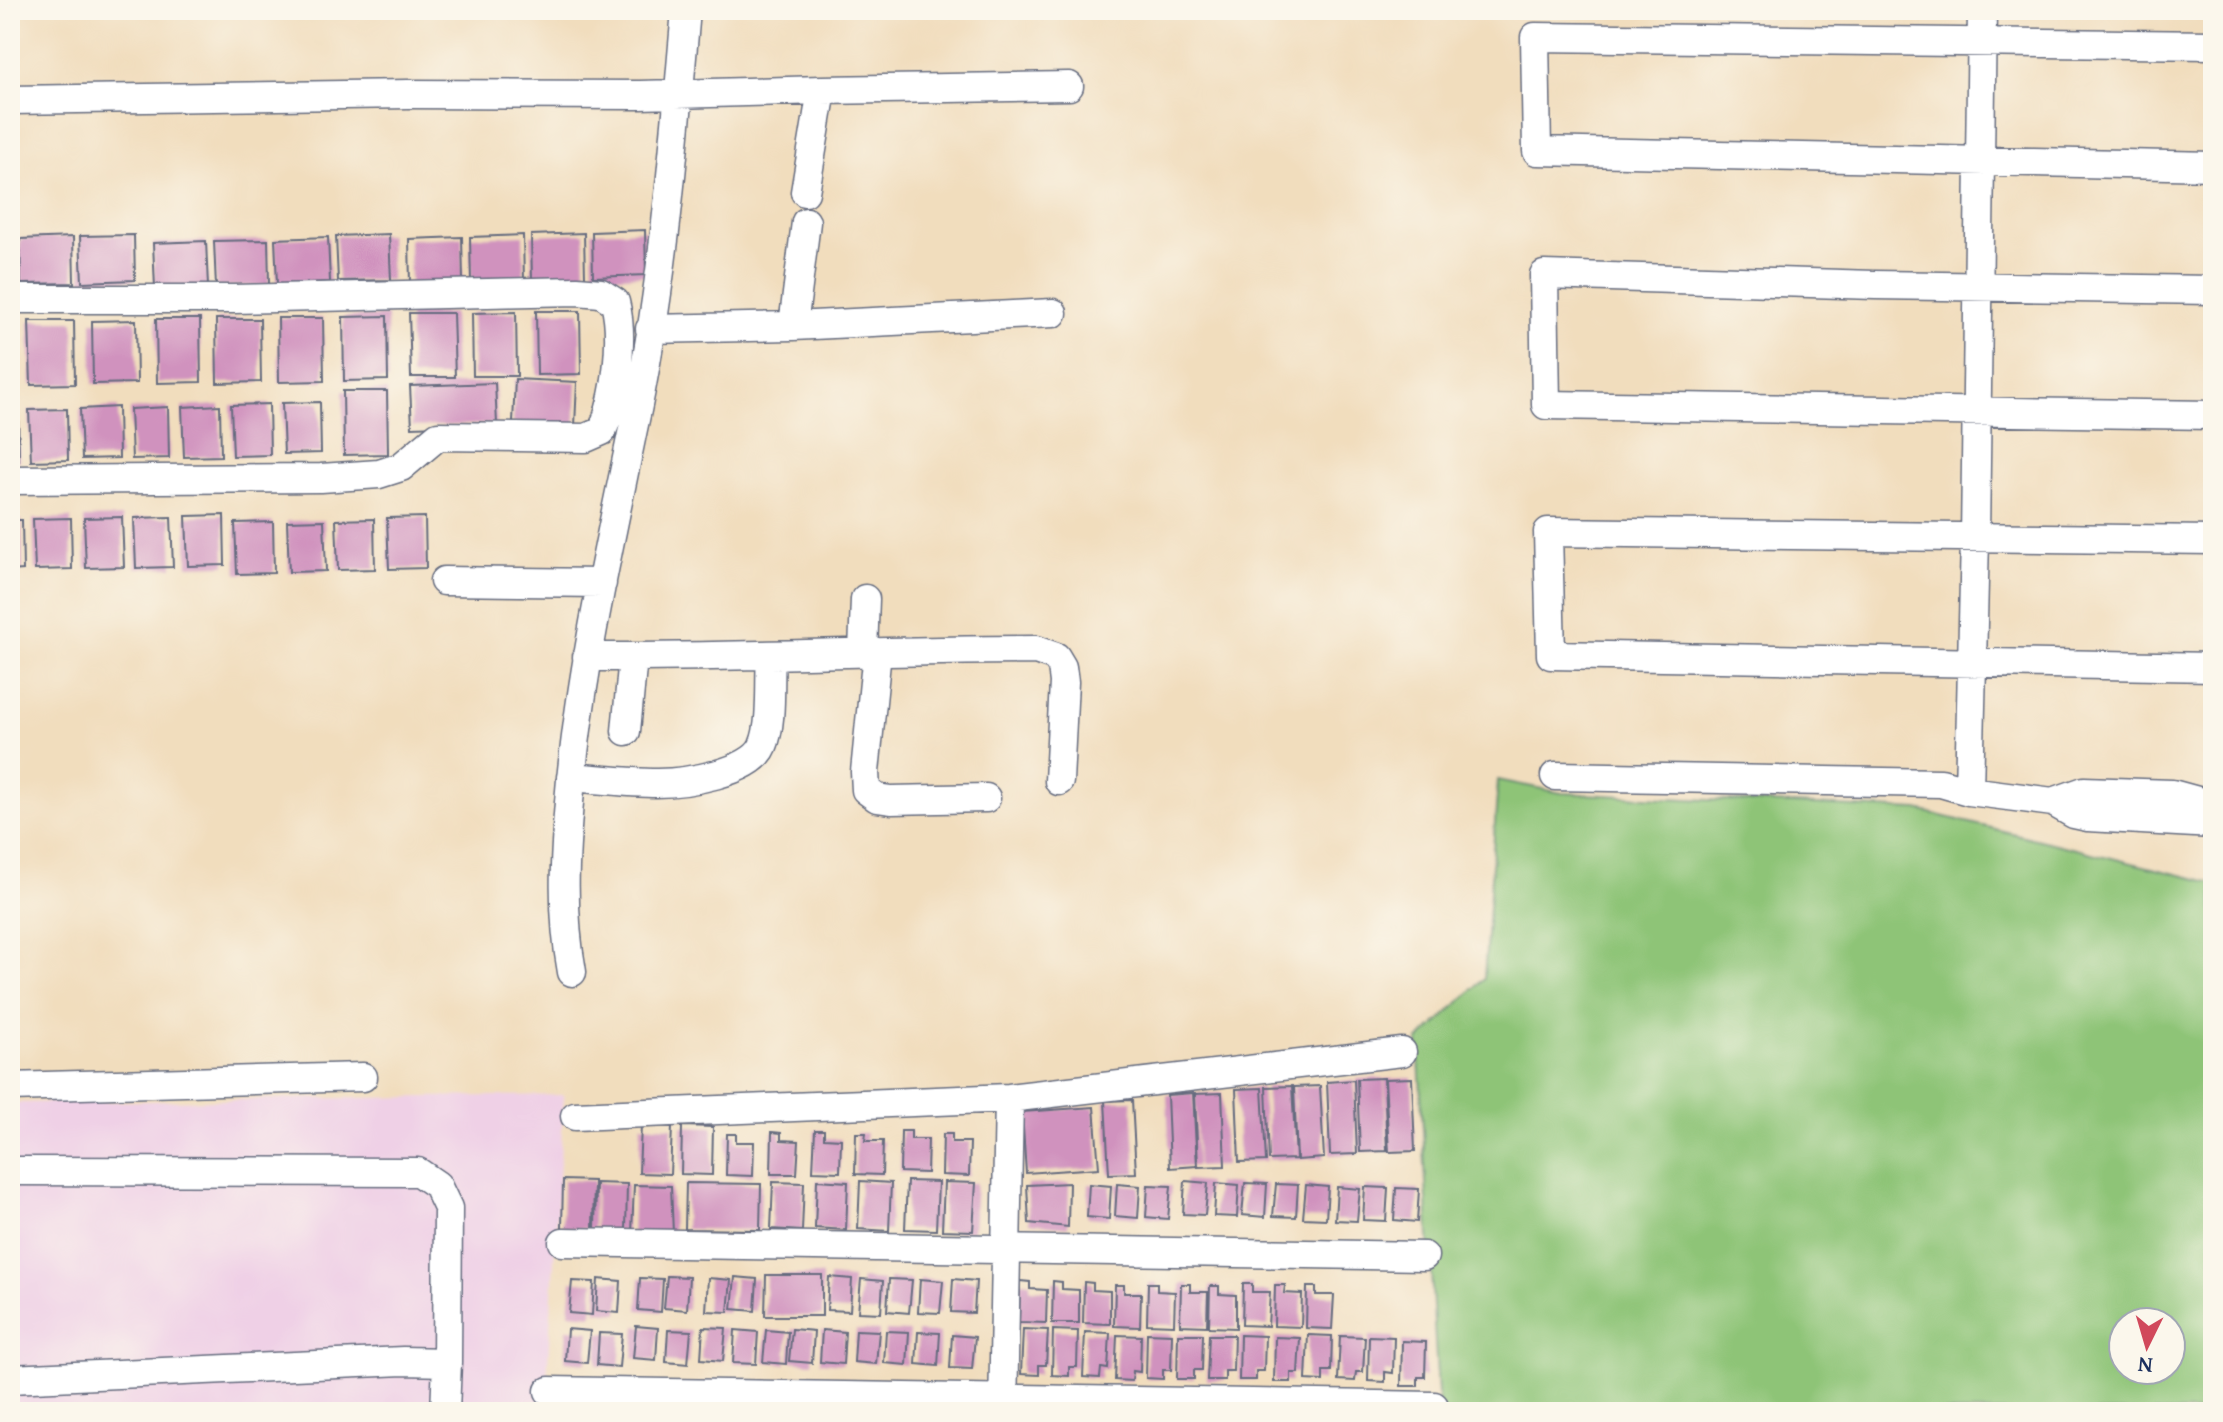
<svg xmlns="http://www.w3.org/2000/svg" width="2223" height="1422" viewBox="0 0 2223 1422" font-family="'Gentium Book Plus',serif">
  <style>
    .built { fill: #efd0e6 }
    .green { fill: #8ec477; stroke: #547a6a; stroke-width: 2; fill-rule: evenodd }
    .building { fill: #d092be }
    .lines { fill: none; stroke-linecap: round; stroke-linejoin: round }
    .minor-casing { stroke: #666c7f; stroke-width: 31 }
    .minor { stroke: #fff; stroke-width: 28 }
  </style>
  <rect width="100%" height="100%" fill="#fbf7ec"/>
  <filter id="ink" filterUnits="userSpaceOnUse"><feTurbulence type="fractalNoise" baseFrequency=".0125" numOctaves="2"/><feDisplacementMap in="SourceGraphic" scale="16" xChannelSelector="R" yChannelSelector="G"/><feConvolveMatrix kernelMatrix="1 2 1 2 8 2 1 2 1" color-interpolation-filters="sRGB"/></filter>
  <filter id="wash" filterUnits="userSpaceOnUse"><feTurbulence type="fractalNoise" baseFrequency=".006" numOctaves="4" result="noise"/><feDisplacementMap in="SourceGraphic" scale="32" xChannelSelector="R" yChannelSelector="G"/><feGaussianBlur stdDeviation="1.8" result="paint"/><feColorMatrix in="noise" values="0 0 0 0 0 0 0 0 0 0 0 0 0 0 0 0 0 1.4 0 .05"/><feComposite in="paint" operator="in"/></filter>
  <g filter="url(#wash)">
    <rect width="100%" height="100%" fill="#f1ddbd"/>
    <path class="built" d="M564,1095L545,1412H10V1103Z"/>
    <path class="green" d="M1498,780L1562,793L1918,810L2213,883V1412H1439L1418,1041L1484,979ZM2123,1322H2171V1370H2123Z"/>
    <g id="blocks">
      <path class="building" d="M645,230L646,275L593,277L592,232Z
        M584,233L585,278L532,280L531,235Z
        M389,234L391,280L338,281L336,236Z
        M134,235L135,280L82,282L80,236Z
        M523,235L524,281L471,282L470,237Z
        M73,237L74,283L21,284L20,239Z
        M328,237L330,282L277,284L275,239Z
        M462,237L463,282L410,284L409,239Z
        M268,240L269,285L216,287L214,241Z
        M206,241L208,287L155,288L153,243Z
        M536,311H580L581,374L537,375Z
        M516,312L517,376H473L472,313Z
        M409,313H453L455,377H411Z
        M387,316L388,380L344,381L343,317Z
        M278,318H323L324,381L279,382Z
        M156,319H200L201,382L157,383Z
        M216,319H260L261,382L217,383Z
        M136,320L137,383L93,384L92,321Z
        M29,321H74L75,384L31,385Z
        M515,379L577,382L575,426L513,423Z
        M495,383L497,424L412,427L410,386Z
        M343,391H387L388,454L344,455Z
        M320,402L321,453L284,454L282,403Z
        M269,404L270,455L233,456L231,405Z
        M220,405L221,456L184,457L182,407Z
        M118,407L119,458L82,459L80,409Z
        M168,407L169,458L132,459L130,409Z
        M67,409L68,460L31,461L29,410Z
        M18,410L19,461H10V411Z
        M224,515L225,565L188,566L186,516Z
        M122,517L124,567L86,568L84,518Z
        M171,517L173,567L136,568L134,518Z
        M425,517L426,568L389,569L387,518Z
        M71,518L72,569L35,570L33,519Z
        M374,519L375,569L338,570L336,520Z
        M10,520H22L23,570L10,571Z
        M324,520L326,571L289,572L287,521Z
        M273,522L274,573L237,574L235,523Z
        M1384,1078L1387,1151L1360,1152L1357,1079Z
        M1412,1078L1415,1151L1389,1152L1385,1079Z
        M1354,1080L1357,1154L1330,1155L1327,1082Z
        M1292,1086L1296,1159L1269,1160L1266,1087Z
        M1320,1086L1324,1158L1297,1160L1294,1087Z
        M1262,1088L1266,1161L1239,1162L1236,1089Z
        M1193,1093L1197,1166L1170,1168L1167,1095Z
        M1222,1093L1225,1166L1198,1167L1195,1094Z
        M1132,1100L1136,1173L1109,1174L1105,1101Z
        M1094,1107L1099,1168L1026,1173L1022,1112Z
        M641,1125L672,1127L670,1174L639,1173Z
        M682,1126L713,1127L712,1175L681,1174Z
        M815,1130H824V1138L841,1139L840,1172L813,1171Z
        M901,1131H911V1139H928L927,1173L900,1172Z
        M772,1132L781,1133V1140L799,1141L797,1174H771Z
        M856,1133H866L865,1141H883L882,1175L855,1174Z
        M727,1134H736V1142H754L753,1176L726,1175Z
        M943,1134H952V1142H970L969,1176L942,1175Z
        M563,1180L594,1181L593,1229L562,1228Z
        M817,1180L848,1182L846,1230L815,1228Z
        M860,1181L891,1183L889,1231L858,1229Z
        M907,1181L938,1182L936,1230L905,1229Z
        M1185,1181L1208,1183L1205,1215L1183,1214Z
        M773,1182L804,1183L802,1231L771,1229Z
        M944,1182L976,1183L973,1231L942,1230Z
        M596,1183L627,1184L626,1231L595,1230Z
        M686,1183L761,1184L760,1230L685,1229Z
        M1069,1183L1068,1227L1029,1223L1027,1185Z
        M1216,1183L1239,1185L1237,1217L1214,1216Z
        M1245,1183L1267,1184L1265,1217L1242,1215Z
        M1089,1184L1111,1186L1109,1219L1087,1217Z
        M1117,1184L1140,1186L1138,1218L1115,1216Z
        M1276,1184L1298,1185L1296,1217L1273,1216Z
        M634,1185L671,1186L673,1233H632Z
        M1148,1185L1171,1186L1168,1219L1146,1217Z
        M1306,1185L1328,1187L1326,1219L1303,1218Z
        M1337,1187L1360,1189L1357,1221L1335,1220Z
        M1365,1187L1388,1188L1386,1221L1363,1220Z
        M1396,1188L1419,1189L1417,1222L1394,1220Z
        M766,1275H822V1316H765Z
        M667,1276L689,1277L687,1310L664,1308Z
        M735,1277L757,1279L755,1311L732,1309Z
        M829,1277L852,1279L850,1311L827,1310Z
        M640,1278L663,1279L661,1312L638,1310Z
        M708,1278L731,1280L728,1312L706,1311Z
        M598,1279L621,1281L619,1313L596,1311Z
        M861,1279L883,1281L881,1313L858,1312Z
        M889,1279L912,1280L909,1313L887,1311Z
        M920,1279L943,1281L940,1313L918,1312Z
        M953,1279L976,1281L974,1313L951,1312Z
        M572,1281L594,1282L592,1315L569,1313Z
        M1020,1281L1030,1282V1289L1047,1290L1046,1323L1019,1322Z
        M1053,1281L1062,1282V1289L1079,1290V1323H1052Z
        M1084,1282L1093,1283V1290L1110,1291V1324L1083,1323Z
        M1148,1283H1157V1291L1175,1292L1174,1325L1147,1324Z
        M1181,1284H1190V1292H1208L1207,1326L1180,1325Z
        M1243,1284H1252V1292H1270L1268,1326L1242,1325Z
        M1115,1285H1124V1293H1141L1140,1327L1114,1326Z
        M1275,1285H1285L1284,1293L1302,1294L1301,1327L1274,1326Z
        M1210,1286H1219V1294L1236,1295V1328L1209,1327Z
        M1307,1287H1316V1295H1334L1332,1329L1306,1328Z
        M636,1326L658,1328L656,1360L633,1358Z
        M703,1327L726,1328L723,1361L701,1359Z
        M567,1329L590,1331L587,1363L565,1361Z
        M792,1329L814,1331L812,1363L789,1361Z
        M1023,1329L1048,1330L1046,1365H1039V1375L1021,1374Z
        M668,1330L691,1331L688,1364L666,1362Z
        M735,1330L758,1332L756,1364L733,1363Z
        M766,1330L788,1332L786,1364L763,1362Z
        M822,1330L845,1332L843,1364L820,1362Z
        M856,1330L879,1331L876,1364L854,1362Z
        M1053,1330L1078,1331L1077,1367H1069V1376L1052,1375Z
        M886,1331L909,1332L907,1365L884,1363Z
        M918,1332L940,1333L938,1366L916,1364Z
        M1085,1332L1110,1333L1108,1369L1101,1368L1100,1378L1083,1377Z
        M599,1333L622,1334L619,1367L597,1365Z
        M1147,1333L1172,1334L1171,1370H1163V1379L1146,1378Z
        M1178,1334H1203L1202,1370H1194V1379H1177Z
        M952,1335L975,1337L972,1369L950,1368Z
        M1117,1335L1141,1336L1140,1372L1133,1371L1132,1381L1115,1380Z
        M1209,1335H1234L1233,1371H1225V1380H1207Z
        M1240,1335L1265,1336L1264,1371H1256V1380H1239Z
        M1308,1335L1332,1336L1331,1371H1323V1381L1306,1380Z
        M1340,1336L1365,1337L1363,1372H1356L1355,1381L1338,1380Z
        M1369,1336L1394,1337L1393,1373L1385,1372V1382L1368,1381Z
        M1275,1337L1300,1338L1298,1373H1291V1382H1274Z
        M1402,1341L1426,1342L1425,1377H1418V1386H1401Z"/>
    </g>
  </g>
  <g filter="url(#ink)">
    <use href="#blocks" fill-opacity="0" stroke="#666c7f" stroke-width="2"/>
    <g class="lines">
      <defs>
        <path id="minor" d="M1982,10L1975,538L1969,791L2053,802
          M2213,45L1535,37L1537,151L2213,166
          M822,90L1069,86
          M10,100L409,94L640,95L822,90L805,192
          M2213,290L1875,285L1544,275L1546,405L2213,415
          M10,299H234L577,291L601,293L615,302C624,336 617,398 602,431L586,438L438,436L401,467L379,474L321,478L10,480
          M793,326L806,222
          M650,329L793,326L1053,313
          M2213,540L1548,532L1551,655L2213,667
          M444,581L602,583
          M863,652L865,599
          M877,652L865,772L866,790L877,798L891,800L986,798
          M587,657C737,658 887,650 1036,650L1056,657L1062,667L1064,682L1059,781
          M626,731L633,657
          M1555,776L1941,783L1969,791
          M571,777C600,779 628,783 657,783C683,783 752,773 763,746C773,723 769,681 771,655
          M2213,818L2205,803L2172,794L2084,791L2053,802L2074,814L2088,817L2213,824
          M572,972C560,908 565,844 571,780C583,661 609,546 633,429C663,292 674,150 686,10
          M10,1087L363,1077
          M575,1116L1009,1098L1402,1052
          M10,1171L418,1172L437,1185L448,1208L447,1362
          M563,1242L1424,1256
          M10,1379L403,1361L447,1362L445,1412
          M549,1391L1434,1406
          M1003,1412L1009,1098"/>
      </defs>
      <use href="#minor" class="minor-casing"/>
      <use href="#minor" class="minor"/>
    </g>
  </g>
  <rect width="2223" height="1422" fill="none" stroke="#fbf7ec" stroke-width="40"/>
  <g transform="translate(2147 1346) rotate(185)"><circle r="38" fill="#fbf7ec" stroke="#a1a7b3" stroke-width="2"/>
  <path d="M0-6L14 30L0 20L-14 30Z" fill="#d1495b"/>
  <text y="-12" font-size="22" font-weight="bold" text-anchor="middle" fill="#1b2f5e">N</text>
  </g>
</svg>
